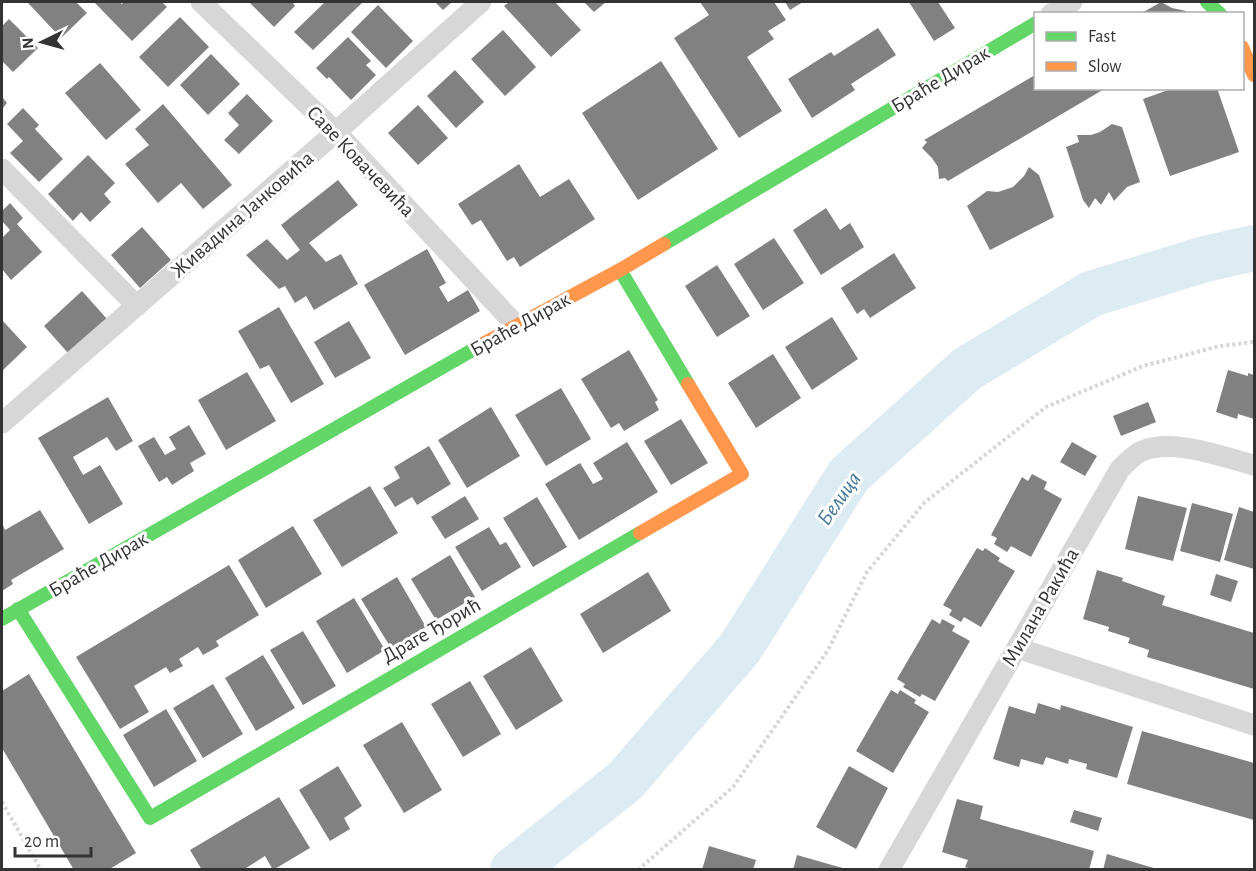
<svg xmlns="http://www.w3.org/2000/svg" width="1256" height="871" viewBox="0 0 1256 871" font-family="'Alegreya Sans',sans-serif">
  <style>
    .lines { fill: none; stroke-linecap: round; stroke-linejoin: round }
    .river { stroke: #ddebf3; stroke-width: 46 }
    .building { fill: #818181 }
    .path { stroke: #d6d6d6; stroke-width: 4; stroke-dasharray: 3 3; stroke-linecap: butt }
    .street { stroke: #d7d7d7; stroke-width: 21 }
    .fast { stroke: #63d668; stroke-width: 14 }
    .slow { stroke: #ff974d; stroke-width: 14 }
    .labels { text-anchor: middle; stroke-width: 6; stroke-linejoin: round; paint-order: stroke }
    .street-label { font-size: 21px; fill: #333; stroke: #fff }
    .water-label { font-size: 22px; font-style: italic; fill: #3f7597; stroke: #fff }
  </style>
  <rect width="100%" height="100%" fill="#fff"/>
  <g class="lines">
    <path class="river" d="M513,870L625,781L740,648L849,475L967,369L1091,294L1205,259L1254,248"/>
  </g>
  <path class="building" d="M30,2H76L87,13L61,38L28,3Z
    M94,2H119L122,4L124,2H162L167,7L132,41Z
    M249,2H295L293,3L295,6L274,27Z
    M325,2H363L313,50L294,32Z
    M435,2H452L443,10Z
    M509,2H555L581,30L551,57L504,6Z
    M584,2H606L594,12Z
    M700,2H774L786,20L768,31L774,39L747,57L782,111L739,138L674,38L709,15Z
    M785,2H803L790,10Z
    M909,2H938L955,28L934,41Z
    M1161,2L1172,8L1186,11V14H1140Z
    M378,5L413,41L386,68L351,32Z
    M180,17L209,47L168,87L139,57Z
    M9,19L38,48L13,72L2,61V26Z
    M878,28L896,55L851,84L855,90L812,118L788,79L831,52L834,56Z
    M503,30L536,67L505,96L471,59Z
    M348,37L371,61L366,65L376,75L351,100L329,77L327,79L316,68Z
    M211,54L240,84L208,115L180,85Z
    M661,61L718,149L638,200L582,113Z
    M100,63L141,110L106,140L65,93Z
    M455,70L484,102L456,128L427,96Z
    M1035,75V88H1106L948,181L945,178L939,179L938,167L932,158L922,148L927,142L924,140Z
    M1174,88H1217L1239,152L1170,176L1143,99Z
    M247,94L273,121L239,154L224,140L239,125L228,113Z
    M2,97L7,103L2,109Z
    M163,104L232,185L203,209L181,183L158,203L125,164L149,145L135,129Z
    M418,105L448,138L418,165L388,133Z
    M23,108L39,125L35,129L63,159L39,182L10,153L23,141L7,124Z
    M1112,124L1122,127L1140,182L1127,187L1114,201L1109,192L1101,205L1095,198L1089,208L1083,200L1066,147L1079,142L1077,135H1091L1100,132Z
    M88,155L115,183L104,194L111,202L90,222L81,212L73,221L48,194Z
    M519,164L540,197L569,179L595,219L520,267L514,257L507,261L481,220L472,225L458,204Z
    M1029,167L1039,175L1054,217L990,250L967,206L987,191L998,192L1013,187L1024,176Z
    M338,180L358,205L309,243L326,262L341,254L358,284L314,310L306,296L295,303L285,286L279,289L246,255L267,239L287,260L300,250L281,225Z
    M10,203L23,218L17,224L42,252L11,280L2,269V238L10,230L2,221V211Z
    M826,208L840,230L850,223L864,247L821,275L793,230Z
    M142,227L171,260L140,288L111,255Z
    M774,238L804,283L763,310L734,264Z
    M427,249L446,283L439,287L448,302L468,290L480,311L405,355L364,285Z
    M894,253L916,288L870,318L864,309L857,314L841,288Z
    M717,265L750,316L717,337L685,286Z
    M82,291L107,319L68,353L44,326Z
    M279,307L324,384L291,403L269,365L260,369L238,331Z
    M832,317L858,359L812,390L785,347Z
    M2,320L27,347L2,371Z
    M349,321L371,358L335,378L314,342Z
    M629,350L658,400L655,402L659,410L624,431L619,423L611,428L581,379Z
    M773,354L801,398L756,428L728,383Z
    M1228,370L1248,376V373L1254,375V419L1238,414L1237,419L1216,412Z
    M247,372L276,421L226,450L198,400Z
    M561,388L591,439L546,466L515,415Z
    M108,397L133,441L116,451L107,437L73,457L83,475L100,465L123,504L89,524L38,438Z
    M1148,402L1156,422L1121,436L1113,416Z
    M491,407L520,456L467,488L438,440Z
    M681,419L708,463L671,485L644,441Z
    M189,425L206,454L190,463L194,471L172,485L167,477L159,482L138,446L154,437L165,455L176,449L169,437Z
    M627,442L658,492L579,540L545,484L580,463L593,484L603,479L593,463Z
    M1072,442L1097,456L1085,476L1060,462Z
    M429,446L451,484L417,505L412,497L395,507L383,488L400,478L394,467Z
    M1032,474L1047,482L1044,489L1062,499L1031,557L1011,546L1007,552L994,544L997,538L991,535L1022,477L1028,481Z
    M370,486L398,533L342,567L313,520Z
    M465,496L479,519L445,539L431,517Z
    M1138,496L1187,508L1173,561L1125,549Z
    M537,497L567,547L533,567L503,518Z
    M1192,503L1233,514L1220,562L1180,551Z
    M1239,507L1254,512V569L1224,560Z
    M40,510L64,549L11,580L13,584L2,591V523L5,530Z
    M293,526L322,574L266,608L238,560Z
    M489,527L500,545L506,542L521,567L482,591L455,547Z
    M977,548L983,551L985,548L1000,558L998,561L1015,571L981,627L964,617L961,622L949,615L952,610L943,605Z
    M450,555L475,597L436,620L411,579Z
    M229,565L259,615L216,641L219,646L203,655L198,647L179,659L183,666L170,673L166,667L134,686L149,712L120,729L76,657Z
    M1097,570L1123,578L1122,581L1165,596L1162,605L1254,633V689L1147,657L1149,650L1128,643L1130,638L1108,631L1109,627L1083,619Z
    M648,572L671,611L603,653L580,614Z
    M1216,574L1238,581L1231,602L1210,595Z
    M397,577L426,627L391,648L361,599Z
    M354,598L385,650L347,673L316,621Z
    M932,619L940,624L942,619L955,626L952,631L970,641L935,701L922,694L920,697L903,687L905,684L897,679Z
    M303,631L336,686L303,705L270,650Z
    M531,647L563,701L516,730L483,676Z
    M263,655L295,708L256,731L225,678Z
    M29,674L136,853L108,870H74L2,748V691Z
    M470,681L501,734L463,757L431,704Z
    M213,684L243,734L203,758L173,708Z
    M891,690L898,694L900,690L916,700L914,703L929,712L893,773L856,751Z
    M1038,703L1060,710L1061,705L1133,727L1117,778L1086,769L1087,764L1069,759L1068,764L1046,757L1043,765L1021,759L1019,767L993,759L1009,706L1035,714Z
    M166,709L197,761L154,787L123,735Z
    M402,722L442,790L404,813L363,745Z
    M1142,731L1254,763V820L1127,784Z
    M338,766L362,806L344,818L350,829L330,841L299,790Z
    M849,766L888,788L856,849L816,827Z
    M279,797L310,848L273,870L265,856L243,870H202L190,850Z
    M957,799L983,806L980,819L1094,851L1089,870H974L965,867L968,860L942,852Z
    M1074,810L1102,818L1098,831L1070,822Z
    M709,846L756,860L753,870H702Z
    M1107,854L1157,869V870H1103Z
    M797,855L846,869V870H793Z"/>
  <g class="lines">
    <path class="path" d="M2,802L41,870
      M638,870L733,787L828,650L867,572L924,503L1046,407L1143,366L1220,346L1254,342"/>
    <path class="street" d="M201,2L336,132L516,325
      M1051,14L1072,2
      M2,169L137,306
      M2,423L336,132L481,2
      M1017,648L1254,725
      M889,870L1120,469C1127,463 1134,454 1142,451C1175,438 1222,457 1254,465"/>
    <path class="fast" d="M1207,2L1220,14
      M664,244L1036,23
      M620,270L688,384
      M18,609L150,818L640,533
      M2,619L483,344"/>
    <path class="slow" d="M1242,47L1254,75
      M483,344L620,270L664,244
      M640,533L742,474L688,384"/>
  </g>
  <g class="labels">
    <g class="street-label">
      <text transform="translate(940 79) rotate(-31)" y="7">Браће Дирак</text>
      <text transform="translate(361 161) rotate(46)" y="7">Саве Ковачевића</text>
      <text transform="translate(242 214) rotate(-41)" y="7">Живадина Јанковића</text>
      <text transform="translate(520 324) rotate(-29)" y="7">Браће Дирак</text>
      <text transform="translate(98 564) rotate(-30)" y="7">Браће Дирак</text>
      <text transform="translate(1040 607) rotate(-60)" y="7">Милана Ракића</text>
      <text transform="translate(431 630) rotate(-30)" y="7">Драге Ђорић</text>
    </g>
    <g class="water-label">
      <text transform="translate(838 498) rotate(-55)" y="8">Белица</text>
    </g>
  </g>
  <rect width="1256" height="871" fill="none" stroke="#333333" stroke-width="6"/>
  <rect x="1034" y="12" width="210" height="78" fill="#ffffff" stroke="#adadad" stroke-width="1.5"/>
  <rect x="1046" y="32" width="30" height="9" fill="#63d668" stroke="#adadad" stroke-width="1.5"/>
  <text x="1088" y="42" font-size="18" fill="#333333">Fast</text>
  <rect x="1046" y="62" width="30" height="9" fill="#ff974d" stroke="#adadad" stroke-width="1.5"/>
  <text x="1088" y="72" font-size="18" fill="#333333">Slow</text>
  <g transform="translate(42 42) rotate(265)" stroke="#ffffff" stroke-width="4.5" paint-order="stroke">
  <path d="M0-4.5L10 22L0 15L-10 22Z" fill="#333333"/>
  <text y="-9" font-size="16" font-weight="bold" text-anchor="middle" fill="#333333">N</text>
  </g>
  <path d="M15 847v9h76v-9" fill="none" stroke="#333333" stroke-width="3"/>
  <text x="24" y="847" font-size="18" fill="#333333" stroke="#ffffff" stroke-width="4.5" paint-order="stroke">20 m</text>
</svg>
